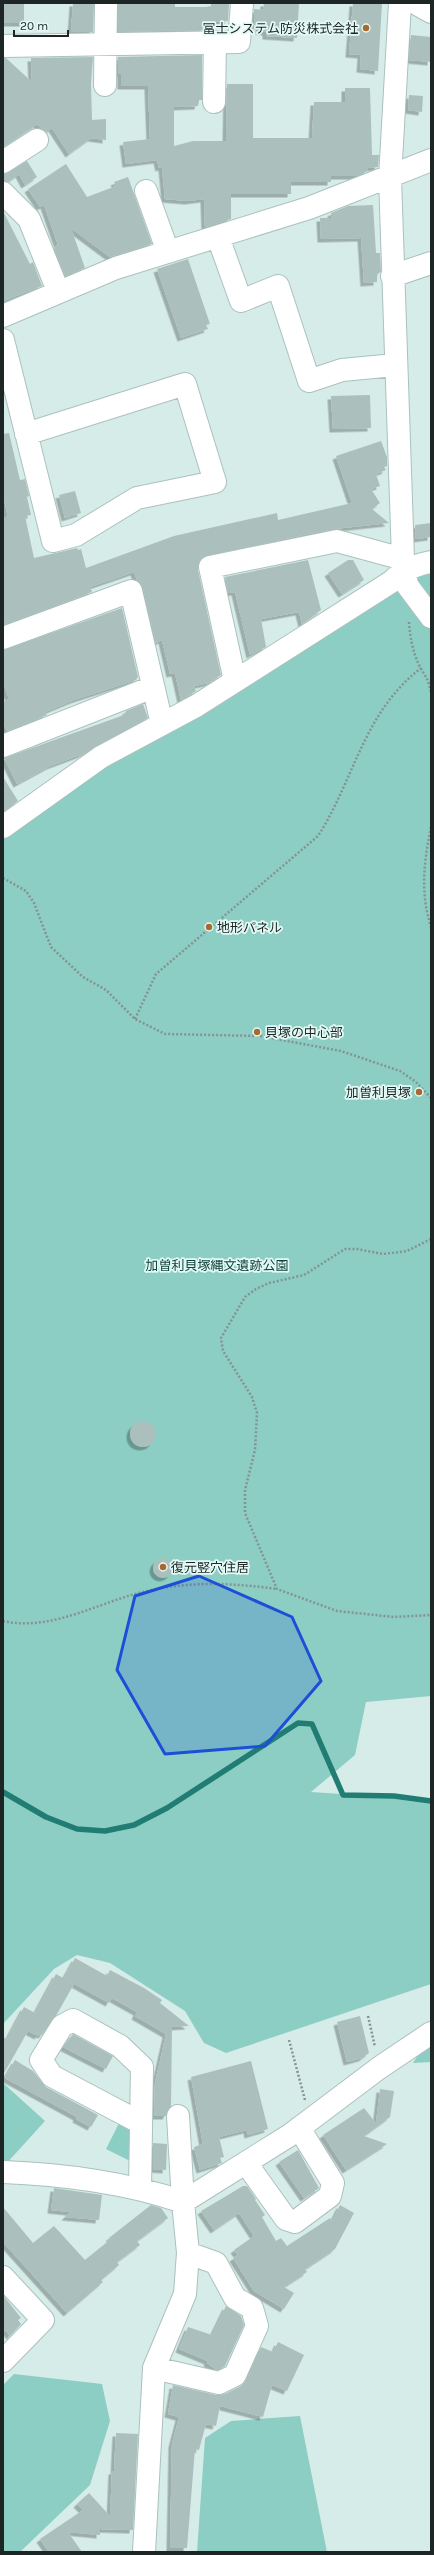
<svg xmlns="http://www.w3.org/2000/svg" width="434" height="2555" viewBox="0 0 434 2555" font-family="Karla,'Noto Sans JP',sans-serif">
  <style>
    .green { fill: #8dcec4 }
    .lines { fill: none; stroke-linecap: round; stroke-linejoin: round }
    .stream { stroke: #217d73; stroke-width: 5.5 }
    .building { fill: #abc0bc; filter: url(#shadow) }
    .minor-casing { stroke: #abc1bd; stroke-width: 24 }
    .path { stroke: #849391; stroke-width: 2.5; stroke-dasharray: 2 2; stroke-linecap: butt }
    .minor { stroke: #fff; stroke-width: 22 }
    .marked { fill: #1d4ed8; fill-opacity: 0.2; stroke: #1d4ed8; stroke-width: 3; stroke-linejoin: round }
    .poi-dot { fill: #a86930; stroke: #e3f9f5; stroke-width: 1.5 }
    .labels { text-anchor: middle; stroke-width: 3.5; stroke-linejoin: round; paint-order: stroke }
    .poi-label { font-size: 13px; fill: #1e2625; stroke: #e3f9f5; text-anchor: start }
    .park-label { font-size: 13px; fill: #0f433d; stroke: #e3f9f5 }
  </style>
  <defs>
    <filter id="shadow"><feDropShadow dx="-3.5" dy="3.5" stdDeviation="0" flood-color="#0004"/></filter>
  </defs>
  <rect width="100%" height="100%" fill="#d6ece8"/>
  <path class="green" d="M431,568V1696L366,1702L355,1755L311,1792L431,1800V1984L226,2053L204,2043L185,2011L110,1963L77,1955L54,1969L3,2024V833L35,808Z
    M431,2041V2062L413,2063L423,2047Z
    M3,2083L45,2121L6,2164L3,2163Z
    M121,2119L135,2130L138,2165L106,2149Z
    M14,2374L102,2384L110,2421L90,2485L20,2552H3V2385Z
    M300,2416L327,2552H197L205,2438L231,2421Z"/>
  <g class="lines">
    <path class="stream" d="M3,1792L46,1817L77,1829L105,1831L134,1825L167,1808L298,1723L312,1724L343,1795L394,1796L431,1801"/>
  </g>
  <path class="building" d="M3,3H24V23H3Z
    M73,3H94L93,32H71Z
    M118,3H175V7H211V3H229L228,21L204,22V30L118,32Z
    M264,3H299L297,38L266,36V32L259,31V26L254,25V9L263,10Z
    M353,3H382L378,71L360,69L361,55L349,54Z
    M411,35L431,37V62L409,60Z
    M202,55V100H199L198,106L174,107V146L193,141H226L227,84H253V138H312L314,102H345V88H370L372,155H379L378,167L368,168V171L356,176H331V182H291V194H231V219L205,227L204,199L188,201L165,199L162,167L159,168L157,160L126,164L123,142L150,139L148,86H121V74H118V57Z
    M93,57L91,84L92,120L106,119V140L91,138L69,154L52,128L46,132L37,124L3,147V58H6L32,82L31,58Z
    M409,95L423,96L422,112L408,110Z
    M27,161L37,177L25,185L19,174L8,182L3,181V174Z
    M66,164L87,197L116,186L114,182L128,177L152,244L110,257L71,228L85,268L65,276L54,247L58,245L44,205L40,207L28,189Z
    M373,205L376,253H380L381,272L377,274V282L364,283L361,238L321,239L320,218H331V213L348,206Z
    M3,211L30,264L33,262L42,286L3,301Z
    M188,259L210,324L206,325L208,329L181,338L157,269Z
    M370,395L371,428L333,429L331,396Z
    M9,433L20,480L25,479L29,496L27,497L31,515L25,516L34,558L77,548L78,550L81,549L86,568L174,536L277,513L278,520L352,503L336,456L381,441L387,457V466L384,467L386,470L376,474L380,486L371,489L380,503L372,509L389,523L334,529L304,535L302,531L303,535L202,557L198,570L221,675L208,683L194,686L196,691L181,700L175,673L170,674L162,640L156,643L143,588L137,580L134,572L90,587L92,592L3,625V517H8L3,495V434Z
    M75,491L81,513L65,518L59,495Z
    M431,523V537L416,539L415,525Z
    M308,560L321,610L302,624L299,612L261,619L266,647L250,655L235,592L228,593L225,577Z
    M348,560H353L364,580L342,594L328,573Z
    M122,608L138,677L136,680L74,700L45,712L47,715L7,731L3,722V702L9,699L3,682V650Z
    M143,704L148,718L80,755L50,766L17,784L4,758L124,715L126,711Z
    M3,777L18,801L3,812Z
    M130 1434a13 13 0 1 1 26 0a13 13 0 1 1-26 0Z
    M153 1568a10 10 0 1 1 20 0a10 10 0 1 1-20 0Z
    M75,1958L107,1976L110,1970L144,1988L162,2000L160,2003L189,2026L172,2027L171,2106L166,2116H154L155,2083L166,2034L135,2016L137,2012L112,1998L109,2003L64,1978Z
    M56,1974L74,1984L57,2014L42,2035L39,2034L38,2036L28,2031L3,2075V2037L7,2039L24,2007L35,2013Z
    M360,2016L369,2053L362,2058L347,2062L337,2022Z
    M73,2034L113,2056L106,2069L63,2047Z
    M15,2060L33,2071L46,2087L98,2115L91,2127L76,2119L77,2117L5,2078Z
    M251,2061L268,2129L248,2135L247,2130L219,2137L224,2157L220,2158L222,2163L200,2170L194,2147L203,2144L191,2077Z
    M380,2089L394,2091L390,2117L364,2136L387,2144L346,2170L323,2135L364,2108L376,2123Z
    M153,2143L167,2144L166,2170L153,2169Z
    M298,2150L319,2188L304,2198L279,2162Z
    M243,2186H247L256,2199L255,2200L265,2215L262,2217L276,2241L281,2238L287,2246L330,2218L332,2221L340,2205L354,2213L335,2249L305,2269L307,2272L284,2287L294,2293L284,2309L254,2291L233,2258L238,2255L234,2250L254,2236L239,2213L214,2230L201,2211Z
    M54,2188L102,2195L99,2220L65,2217L70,2212L51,2210Z
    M151,2205L161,2208L168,2218L137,2241L140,2245L117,2262L119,2265L101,2280L103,2282L67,2313L3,2242V2207L33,2243L54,2226L85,2260L111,2239L109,2238Z
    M3,2295L21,2318L18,2320L21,2324L10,2336L6,2330L3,2332Z
    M226,2306L241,2316L244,2325L225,2366L217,2370L207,2363L208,2361L179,2349L188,2327L212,2335Z
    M278,2342L304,2355L287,2391L272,2385L263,2417L220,2406L216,2426L206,2424L199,2450L195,2449L187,2548H170L172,2444L179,2417L168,2414L173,2385L216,2395L225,2394L241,2386L246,2381L261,2347L273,2352Z
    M116,2433L138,2434L133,2530L100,2529V2535L68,2532L82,2552H49L40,2539L83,2510L77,2504L89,2493L110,2516L112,2471H114Z"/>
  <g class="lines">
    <defs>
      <path id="minor" d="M400,3L390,178L403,559L407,585L431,617
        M415,3L431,12
        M3,46L239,42L242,3
        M105,85L106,3
        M214,102L215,42
        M3,162L37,140
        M146,191L168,252
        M3,193L29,219L58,291
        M218,237L241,301L278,286L309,381L342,370L395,365
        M392,276L431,263
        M3,316L116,268L309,208L431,160
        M3,340L53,541L76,535L137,498L215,482L185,384L26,434
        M3,638L131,591L162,724
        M235,681L210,567L337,541L403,559
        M3,746L153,687
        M3,827L101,757L196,706L391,582C404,570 414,565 431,562
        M246,2163L286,2219L295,2222L330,2196L333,2183L299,2128
        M3,2172C61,2174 129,2183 183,2202L178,2116
        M140,2189L142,2067L120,2046L73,2020L62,2026L41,2060L52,2076L141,2123
        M3,2277L43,2320L3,2361
        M154,2368L219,2383L235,2375L257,2326L252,2308L235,2298L216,2263L188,2253
        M144,2552L154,2368L185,2294L188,2253L183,2202L290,2135L379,2068L431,2033"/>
    </defs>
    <use href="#minor" class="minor-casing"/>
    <path class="path" d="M409,622C410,638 413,653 420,667C427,679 428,678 431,693
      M431,827C424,861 420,893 431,927
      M3,878L26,891L34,903L51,947L83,977L106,990L135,1019L165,1034L260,1036L341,1051L400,1071L416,1082L431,1098
      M135,1019L156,974L318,836C355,778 363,713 421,668
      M431,1239L407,1251L383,1254L357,1249H345L304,1275L269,1283L256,1289L245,1297L221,1338L223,1351L252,1397L257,1413L255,1450L245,1490V1513L277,1589L337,1611L394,1617L431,1615
      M3,1621C53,1632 100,1601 147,1591C191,1581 233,1583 277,1589
      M368,2016L375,2047
      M289,2040L305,2100"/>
    <use href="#minor" class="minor"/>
  </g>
  <path class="marked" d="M199,1576L292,1617L321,1681L265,1746L165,1754L117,1670L135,1596Z"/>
  <g class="poi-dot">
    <circle cx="366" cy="28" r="4"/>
    <circle cx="209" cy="927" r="4"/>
    <circle cx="257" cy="1032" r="4"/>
    <circle cx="419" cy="1092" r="4"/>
    <circle cx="163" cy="1567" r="4"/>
  </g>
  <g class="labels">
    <g class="poi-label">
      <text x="358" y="33" text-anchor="end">冨士システム防災株式会社</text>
      <text x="217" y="932">地形パネル</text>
      <text x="265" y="1037">貝塚の中心部</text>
      <text x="411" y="1097" text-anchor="end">加曽利貝塚</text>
      <text x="171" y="1572">復元竪穴住居</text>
    </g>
    <g class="park-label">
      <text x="217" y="1270">加曽利貝塚縄文遺跡公園</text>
    </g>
  </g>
  <rect width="434" height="2555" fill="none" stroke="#1e2625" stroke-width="8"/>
  <path d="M14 30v6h54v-6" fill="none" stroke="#1e2625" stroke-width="2"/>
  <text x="20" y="30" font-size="12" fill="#1e2625" stroke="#e3f9f5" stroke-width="3" paint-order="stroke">20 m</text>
</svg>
